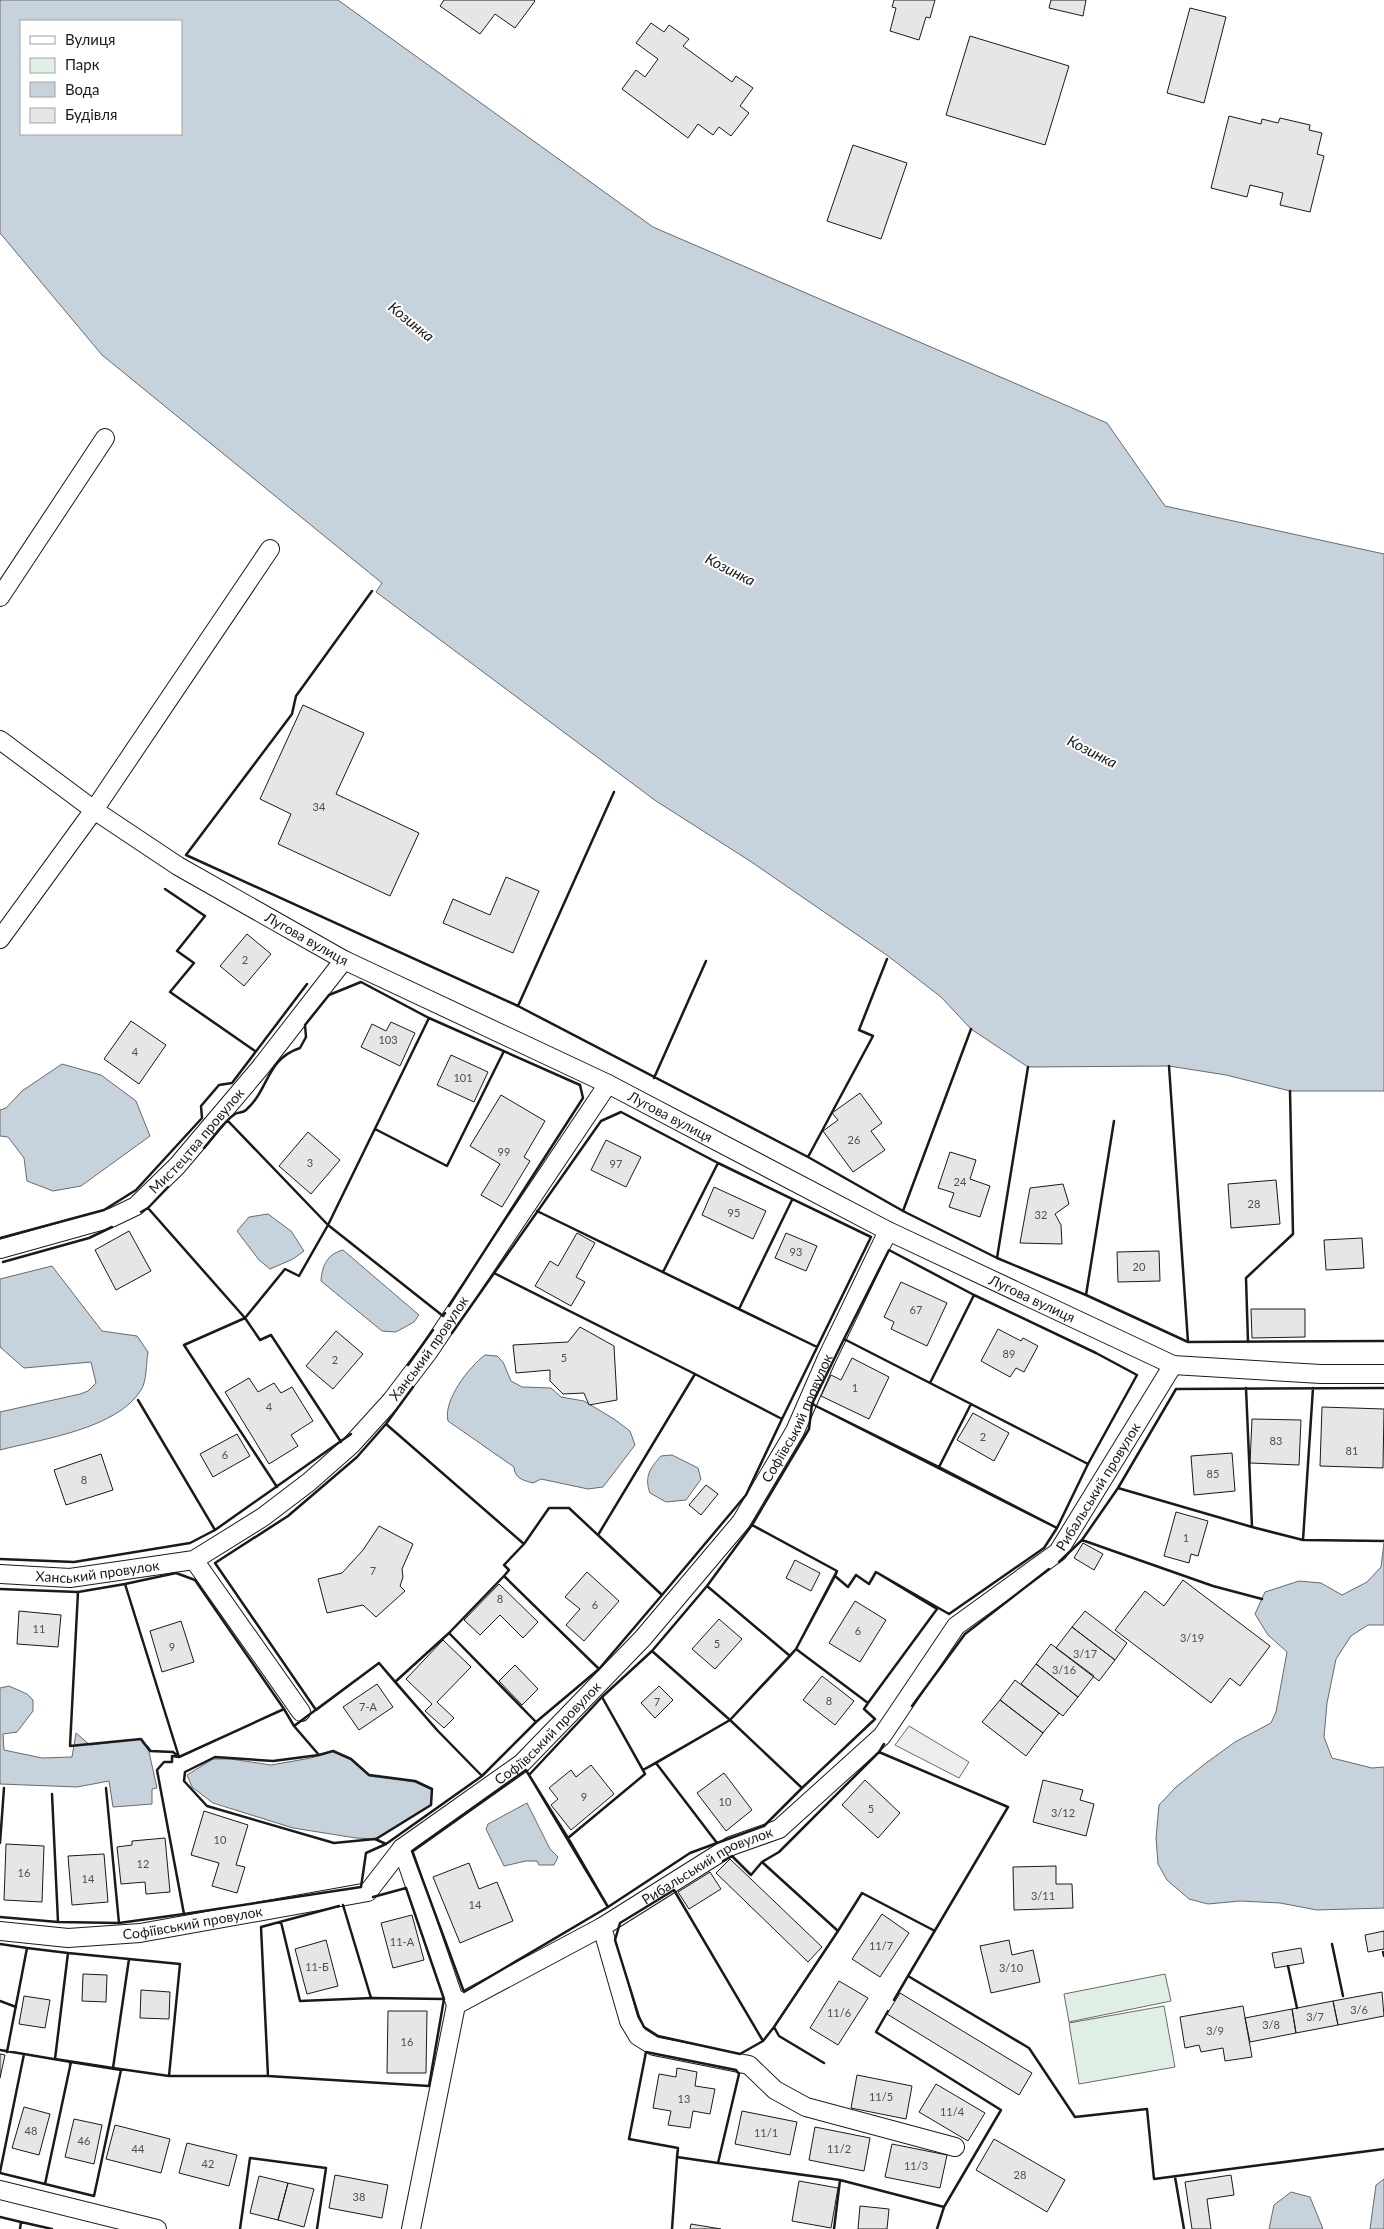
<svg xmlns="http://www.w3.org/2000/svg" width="1384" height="2229" viewBox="0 0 1384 2229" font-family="Lato,sans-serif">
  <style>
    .green { fill: #e0efe3; stroke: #6a6a6a }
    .parking { fill: #ededed; stroke: #6a6a6a }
    .water { fill: #c6d2dc; stroke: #6a6a6a; fill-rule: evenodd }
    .building { fill: #e6e6e6; stroke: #1a1a1a }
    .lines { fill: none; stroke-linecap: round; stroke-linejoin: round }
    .minor-casing { stroke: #1a1a1a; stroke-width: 20 }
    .minor { stroke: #fff; stroke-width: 18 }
    .wall { stroke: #1a1a1a; stroke-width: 2.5 }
    .labels { text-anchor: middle; stroke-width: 4; stroke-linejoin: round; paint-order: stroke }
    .number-label { font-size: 11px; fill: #4d4d4d }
    .street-label { font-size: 14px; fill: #1a1a1a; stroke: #fff }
    .water-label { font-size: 15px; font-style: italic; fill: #1a1a1a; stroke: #fff }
  </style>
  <rect width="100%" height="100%" fill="#fff"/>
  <path class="green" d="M1165,1974L1171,2001L1069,2022L1064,1994Z
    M1164,2006L1175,2067L1079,2084L1069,2023Z"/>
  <path class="parking" d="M909,1726L969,1762L959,1778L895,1745Z"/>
  <path class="water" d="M0,0H338L653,227L1107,423L1165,506L1384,554V1091H1290L1226,1075L1169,1066L1028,1067L971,1029L941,997L888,956L750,861L656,801L376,592L382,583L102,355L0,233ZM21,21H181V134H21Z
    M62,1064L101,1075L136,1101L150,1136L81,1186L53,1191L27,1181L24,1158L8,1137L0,1136V1110L6,1108L22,1091Z
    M268,1214L291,1231L304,1251L293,1259L270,1269L259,1260L237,1231L249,1217Z
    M343,1250L419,1315L414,1322L396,1332L382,1331L321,1281C322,1266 327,1254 343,1250Z
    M52,1266L102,1331L137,1336L148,1352C146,1363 147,1381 141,1390C117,1429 42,1439 0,1450V1412L80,1394L88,1391L96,1383L91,1362L24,1368L0,1347V1279Z
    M485,1355L497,1356L503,1362L511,1381L522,1387L551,1388L561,1397L584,1401L614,1419L630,1431L635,1445L603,1487L588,1489L541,1479L533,1483C523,1480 515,1479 514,1467L448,1421C443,1400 469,1367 485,1355Z
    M672,1455L698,1468L701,1479L686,1500L666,1502L650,1493C644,1477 650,1468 661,1456Z
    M1384,1543V1625H1368L1351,1636L1336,1659L1327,1703L1324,1737L1332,1758L1372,1768L1384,1767V1908L1317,1910L1280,1903L1240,1901L1208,1904L1189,1899L1167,1880L1158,1864L1156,1838L1159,1805L1176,1787L1206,1763L1235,1742L1271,1723L1276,1712L1287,1652L1268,1635L1255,1614L1265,1592L1299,1581L1321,1583L1342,1595L1367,1582L1381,1567Z
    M9,1686L27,1694L33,1700V1711L17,1732L3,1734L4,1750L42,1758L72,1757L76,1733L90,1745L141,1739L143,1744L148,1746L152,1751L149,1752L157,1788L152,1789V1804L113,1807L109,1781L77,1787L0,1784V1688Z
    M333,1751L350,1759L369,1776L415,1782L432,1790L431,1805L375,1839L356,1838L293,1828L213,1803L192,1787L187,1775L213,1759H231L271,1765L311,1758Z
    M527,1803L550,1849L558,1857L554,1865H539L537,1861H526L504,1866L486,1829L488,1824Z
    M1384,2179V2229H1370L1376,2185Z
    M1291,2192L1310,2197L1323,2229H1269L1274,2205Z"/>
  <path class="building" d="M444,0H534L535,1L515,28L495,14L480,34L440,6Z
    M894,0H935L930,18L926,17L919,40L890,31L896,8L892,7Z
    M1051,0H1086L1083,16L1049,8Z
    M1190,8L1226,17L1204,103L1167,93Z
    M651,23L664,32L669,25L689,39L683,46L732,82L736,76L753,88L740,106L749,113L731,136L719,127L713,135L698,124L688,138L622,89L636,70L645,77L658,59L636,43Z
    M970,36L1069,66L1045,145L946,115Z
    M1229,116L1261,124L1262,119L1278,123L1280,118L1310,125L1309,130L1322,133L1317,154L1324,156L1310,212L1280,205L1283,193L1250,185L1247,197L1211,188Z
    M853,145L907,163L881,239L827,221Z
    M303,705L364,733L336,794L419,833L390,896L278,844L291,814L260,799Z
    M506,877L539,891L513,953L443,923L453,899L490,915Z
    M247,934L271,954L244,986L220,966Z
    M131,1021L166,1045L139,1084L104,1059Z
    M391,1022L415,1033L400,1066L361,1047L372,1024L386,1031Z
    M451,1055L488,1072L474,1102L437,1085Z
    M860,1093L882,1123L871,1131L885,1150L853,1172L823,1131L838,1120L832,1113Z
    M501,1095L545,1121L524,1157L530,1161L502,1207L481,1195L500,1164L470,1146Z
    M308,1132L340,1160L311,1194L279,1166Z
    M606,1140L641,1157L626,1187L591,1170Z
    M950,1152L976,1160L970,1179L990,1186L980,1217L949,1207L954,1193L938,1188Z
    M1276,1180L1280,1224L1231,1228L1228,1184Z
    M1063,1184L1069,1204L1055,1214L1061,1225L1062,1244L1020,1243L1030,1188Z
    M714,1187L766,1211L753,1239L702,1215Z
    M129,1231L151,1271L116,1290L95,1250Z
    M577,1233L595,1243L576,1277L585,1282L571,1306L535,1286L550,1261L558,1266Z
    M786,1233L817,1246L806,1271L775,1258Z
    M1362,1238L1364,1268L1326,1270L1324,1240Z
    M1159,1251L1160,1281L1118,1282L1117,1252Z
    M901,1282L947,1303L927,1346L891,1329L894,1322L884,1317Z
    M1251,1309H1305V1337L1252,1338Z
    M580,1327L614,1346L617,1400L589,1405L584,1393L563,1394L550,1381V1370L516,1373L513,1345L568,1342Z
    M998,1329L1021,1341L1023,1338L1038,1346L1024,1372L1016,1368L1010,1377L981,1361Z
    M336,1331L363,1354L333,1389L306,1366Z
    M852,1358L889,1377L869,1419L821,1396L831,1375L841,1380Z
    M249,1378L258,1392L274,1383L281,1393L292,1387L313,1421L291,1435L298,1446L269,1464L225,1392Z
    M1322,1407L1384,1409L1383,1468L1320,1466Z
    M973,1413L1009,1433L994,1461L957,1440Z
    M1252,1419L1301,1420L1299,1465L1250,1463Z
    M237,1434L250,1456L213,1477L200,1454Z
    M1232,1453L1235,1491L1194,1495L1191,1456Z
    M101,1454L113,1490L66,1505L54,1470Z
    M706,1485L718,1494L701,1515L689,1505Z
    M1176,1512L1208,1521L1198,1556L1191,1554L1189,1563L1164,1556Z
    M379,1526L413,1544L402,1569L403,1577L400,1586L405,1591L376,1617L363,1605L327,1613L318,1579L342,1573L363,1550Z
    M1083,1543L1103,1554L1094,1570L1074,1558Z
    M795,1560L820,1573L811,1591L786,1578Z
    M587,1572L619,1601L584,1641L566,1625L580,1609L565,1597Z
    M1183,1580L1270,1646L1240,1686L1230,1678L1211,1703L1115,1630L1145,1591L1164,1606Z
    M499,1584L538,1622L523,1638L500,1615L480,1635L464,1620Z
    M855,1601L886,1620L860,1662L829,1643Z
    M19,1611L61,1615L58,1647L17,1644Z
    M1085,1611L1127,1643L1115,1660L1072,1627Z
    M719,1619L742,1639L715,1669L692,1649Z
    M181,1621L194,1662L162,1672L150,1631Z
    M1072,1627L1115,1660L1099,1681L1056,1648Z
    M443,1640L471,1667L437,1702L454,1718L444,1728L425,1711L432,1704L406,1679Z
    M1051,1644L1094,1676L1078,1697L1036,1664Z
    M1036,1664L1078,1697L1063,1716L1021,1684Z
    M515,1665L538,1689L522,1705L499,1681Z
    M822,1676L854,1701L835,1725L803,1700Z
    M1015,1680L1059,1713L1043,1733L1000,1700Z
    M377,1684L393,1707L359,1730L343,1707Z
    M659,1686L673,1700L655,1718L641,1703Z
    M1000,1700L1043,1733L1026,1756L982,1722Z
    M591,1765L614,1794L571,1830L551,1805L558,1799L549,1788L571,1770L576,1777Z
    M724,1773L752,1810L726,1831L697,1793Z
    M865,1780L900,1813L878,1838L842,1805Z
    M1043,1780L1083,1790L1080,1800L1094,1804L1086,1836L1033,1822Z
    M204,1811L248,1825L236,1865L245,1867L237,1893L212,1886L219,1863L191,1855Z
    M165,1838L170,1892L146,1894L145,1882L121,1884L117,1847L132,1845V1841Z
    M6,1844L44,1846L42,1902L4,1900Z
    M104,1854L108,1902L72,1905L68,1856Z
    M730,1859L822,1947L808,1962L716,1873Z
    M469,1863L479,1889L497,1882L513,1921L460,1943L433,1877Z
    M1056,1866V1884H1072L1073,1908L1014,1910L1013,1867Z
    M710,1872L721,1889L689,1909L678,1892Z
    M882,1914L909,1933L880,1977L852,1959Z
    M412,1915L424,1960L393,1968L381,1923Z
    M1384,1931V1949L1368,1952L1365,1935Z
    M326,1940L338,1986L307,1994L295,1949Z
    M1009,1940L1012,1955L1033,1950L1040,1982L991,1993L980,1946Z
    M1301,1948L1304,1963L1275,1968L1272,1953Z
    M83,1974L107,1975L106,2002L82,2001Z
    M839,1981L868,1998L838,2045L810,2028Z
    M141,1990L170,1992L169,2019L140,2018Z
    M1382,1992L1384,2016L1338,2025L1333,2001Z
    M900,1993L1032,2073L1019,2095L887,2014Z
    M24,1996L50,2000L45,2028L19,2024Z
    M1333,2001L1338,2025L1296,2033L1292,2009Z
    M1243,2006L1252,2057L1225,2061L1223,2048L1201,2052L1199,2045L1185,2048L1180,2017Z
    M1292,2009L1296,2033L1250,2042L1245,2018Z
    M388,2011H427L426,2073H387Z
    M0,2054L5,2055L0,2078Z
    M677,2068L697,2072L695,2086L715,2089L710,2114L693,2111L690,2128L668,2125L671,2111L653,2108L659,2074L676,2077Z
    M857,2075L912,2086L906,2119L851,2108Z
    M936,2084L985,2113L968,2141L919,2112Z
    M24,2107L50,2114L39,2155L12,2148Z
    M742,2111L797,2122L790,2155L735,2144Z
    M74,2119L102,2125L94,2164L65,2157Z
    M115,2125L170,2139L161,2173L106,2159Z
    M815,2127L870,2138L864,2171L809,2160Z
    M994,2139L1065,2180L1047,2212L976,2170Z
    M187,2143L237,2155L229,2186L179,2173Z
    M892,2144L947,2155L940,2188L885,2177Z
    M335,2175L388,2185L382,2218L329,2208Z
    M1231,2175L1234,2195L1207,2199L1211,2229H1192L1185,2182Z
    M259,2176L288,2183L278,2220L250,2213Z
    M799,2181L838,2188L831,2228L792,2221Z
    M288,2183L314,2189L304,2227L278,2220Z
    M860,2206L889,2209L887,2229H858Z
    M691,2224L721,2229H690Z"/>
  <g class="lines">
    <defs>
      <g id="minor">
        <path d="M0,597L105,438"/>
        <path id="s1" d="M0,740L94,810L178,866L344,960L608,1084L888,1231L1173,1365L1321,1374H1384"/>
        <path d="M0,939L94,810L270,549"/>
        <path id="s2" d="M0,1249L111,1218L136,1206L177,1166L260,1068L344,960"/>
        <path d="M194,1560L301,1712"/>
        <path id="s3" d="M0,1574L70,1578L194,1560L263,1517L309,1482L351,1445L391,1401L429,1351L608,1084"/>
        <path d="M402,1848L456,2005L411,2229"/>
        <path id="s4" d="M0,1931L68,1938L140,1933L368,1892L402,1848L522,1763L643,1638L741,1522L795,1431L826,1360L888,1231"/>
        <path d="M456,2005L602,1927"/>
        <path id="s5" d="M955,2147L806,2107L775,2090L749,2065L654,2046L638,2036L629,2021L602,1927L731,1846L779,1829L882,1736L956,1626L1058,1552L1173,1365"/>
        <path d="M0,2190L157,2229"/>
      </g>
    </defs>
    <use href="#minor" class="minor-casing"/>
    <use href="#minor" class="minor"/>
    <path class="wall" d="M372,591L296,696L292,714L186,855L518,1006L808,1157L903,1211L997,1258L1086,1295L1188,1342L1384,1341
      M165,889L205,916L177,951L194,963L170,992L255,1051
      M518,1006L614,792
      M1169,1066L1188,1342
      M654,1078L706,961
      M228,1121L328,1225L443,1316L445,1313
      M375,1129L447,1166L504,1051
      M204,1148C213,1138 224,1121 235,1114C239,1112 243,1113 246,1110C269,1090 266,1059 300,1048L306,1037L305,1025L329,995L361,982L429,1018
      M808,1157L873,1036L859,1030L887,959
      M148,1208L245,1318L285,1269L299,1276L328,1225L429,1018L580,1085L583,1098L449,1306
      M537,1211L817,1347
      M903,1211L971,1029
      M141,1212L148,1208L168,1187
      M0,1238L104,1210L136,1190L202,1118L201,1106L219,1085L232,1083L307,984
      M889,1250L974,1295L930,1383L844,1339Z
      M997,1258L1028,1067
      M3,1262L89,1238L112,1227
      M663,1272L718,1163
      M494,1273L695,1374
      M974,1295L1096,1353L1137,1375L1088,1464L930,1383Z
      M1086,1295L1114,1121
      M739,1309L792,1200
      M452,1333L601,1121L621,1112L718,1163L871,1237L782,1419
      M844,1339L971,1404L939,1467L812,1404Z
      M1248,1342L1246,1278L1293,1234L1290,1091
      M408,1365L433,1330
      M695,1374L782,1419L746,1495L662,1595L598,1535Z
      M138,1400L215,1530
      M812,1404L1057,1528L1044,1548L949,1614L876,1572L869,1584L856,1575L848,1587L835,1576L837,1571L752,1525L809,1429Z
      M971,1404L1088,1464L1057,1528L939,1467Z
      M386,1424L524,1544L504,1565L509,1570L504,1576L449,1633L395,1682L379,1663L316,1710L215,1563L288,1516L357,1457Z
      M386,1424L413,1387
      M277,1487L184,1345L245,1318L260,1340L271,1335L341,1442
      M1118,1488L1252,1527L1246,1388
      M549,1508H569L662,1595L599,1669L504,1576L509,1570L504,1565L524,1544Z
      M752,1525L837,1571L796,1649L790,1656L707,1586Z
      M1252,1527L1303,1540L1384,1541
      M1082,1540L1118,1488L1176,1389L1384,1388
      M1303,1540L1313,1388
      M0,1559L74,1562L190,1543L215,1530L351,1434
      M1059,1562L1082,1540L1213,1586L1262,1599
      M876,1572L937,1609L868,1703L796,1649L835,1576L848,1587L856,1575L869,1584Z
      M176,1573L195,1580L284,1709L179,1757L125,1584Z
      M504,1576L599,1669L536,1722L449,1633Z
      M707,1586L790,1656L730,1720L652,1651Z
      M0,1589L78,1592L125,1584L179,1757L173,1752L150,1751L141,1739L70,1746L78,1592
      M449,1633L536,1722L482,1776L437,1730L395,1682Z
      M796,1649L868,1703L864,1709L875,1719L802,1788L730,1720Z
      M652,1651L730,1720L643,1770L602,1697Z
      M379,1663L437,1730L482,1776L386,1844L376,1839L431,1805L432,1789L415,1781L369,1775L351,1759L333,1751L319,1755L294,1726Z
      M602,1697L645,1774L568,1838L529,1775Z
      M912,1706L965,1634L1049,1569
      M284,1709L294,1726L319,1755L273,1761L215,1757L185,1772L184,1781L207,1806L334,1843L375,1839L386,1844L366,1853L361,1887L184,1914L157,1770L164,1762H172V1756L179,1757Z
      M730,1720L802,1788L764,1826L717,1843L656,1763Z
      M884,1744L879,1752L1008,1807L908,1976L1029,2048L1075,2117L1147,2109L1154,2179L1384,2149
      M656,1763L717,1843L690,1853L608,1907L568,1838L645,1774L643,1770Z
      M526,1770L608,1907L464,1992L412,1851Z
      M106,1788L119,1923
      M52,1794L58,1922
      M0,1843L4,1788
      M723,1861L732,1856L751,1875L762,1862L838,1931L774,2027L763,2041
      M762,1862L779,1852L879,1752
      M674,1890L763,2041L740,2054L658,2036L644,2027L639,2017L615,1940L620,1923Z
      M343,1905L371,1998
      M0,1917L58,1922L119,1923L184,1914
      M281,1922L300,2001L372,1998L444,1999
      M838,1931L862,1893L935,1931
      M0,1944L27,1948
      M1332,1944L1343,1996
      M1383,1952L1384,1956
      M68,1953L129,1959L113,2068L55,2059Z
      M129,1959L180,1964L169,2076L113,2068Z
      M1288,1966L1297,2008
      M894,2000L908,1976
      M0,2001L16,2007
      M888,2011L876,2032L1001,2110L944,2207
      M774,2027L779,2036L824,2063
      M0,2050L24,2054
      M7,2052L27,1948L68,1953
      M646,2052L736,2070L739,2074L718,2163L677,2157L678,2148L629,2139Z
      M71,2062L121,2070L94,2196L45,2184Z
      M169,2076H268L429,2086L444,1999L406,1888L373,1897
      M268,2076L261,1927L339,1906
      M718,2163L840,2180
      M0,2172L24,2054L71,2062L70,2064
      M0,2173L45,2184
      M1175,2177L1184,2229
      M0,2217L21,2222
      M20,2229L21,2222L52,2229
      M240,2229L250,2158L326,2168L317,2229
      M672,2229L677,2157
      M834,2229L840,2180L944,2207L937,2229"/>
  </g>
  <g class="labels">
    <g class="number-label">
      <text x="319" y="811">34</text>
      <text x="245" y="964">2</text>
      <text x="388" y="1044">103</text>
      <text x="135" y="1056">4</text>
      <text x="463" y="1082">101</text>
      <text x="854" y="1144">26</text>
      <text x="504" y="1156">99</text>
      <text x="310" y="1167">3</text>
      <text x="616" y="1168">97</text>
      <text x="960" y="1186">24</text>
      <text x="1254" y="1208">28</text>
      <text x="734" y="1217">95</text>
      <text x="1041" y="1219">32</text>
      <text x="796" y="1256">93</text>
      <text x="1139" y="1271">20</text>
      <text x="916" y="1314">67</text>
      <text x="1009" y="1358">89</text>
      <text x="564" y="1362">5</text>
      <text x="335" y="1364">2</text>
      <text x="855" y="1392">1</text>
      <text x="269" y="1411">4</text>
      <text x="983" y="1441">2</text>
      <text x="1276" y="1445">83</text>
      <text x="1352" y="1455">81</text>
      <text x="225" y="1459">6</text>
      <text x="1213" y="1478">85</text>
      <text x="84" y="1484">8</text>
      <text x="1186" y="1542">1</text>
      <text x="373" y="1575">7</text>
      <text x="500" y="1603">8</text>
      <text x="595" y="1609">6</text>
      <text x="39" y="1633">11</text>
      <text x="858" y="1635">6</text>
      <text x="1192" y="1642">3/19</text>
      <text x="717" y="1648">5</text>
      <text x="172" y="1651">9</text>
      <text x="1085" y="1658">3/17</text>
      <text x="1064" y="1674">3/16</text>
      <text x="829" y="1705">8</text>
      <text x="657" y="1706">7</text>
      <text x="368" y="1711">7-А</text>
      <text x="584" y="1801">9</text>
      <text x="725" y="1806">10</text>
      <text x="871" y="1813">5</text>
      <text x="1063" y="1817">3/12</text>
      <text x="220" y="1844">10</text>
      <text x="143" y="1868">12</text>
      <text x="24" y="1877">16</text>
      <text x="88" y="1883">14</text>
      <text x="1043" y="1900">3/11</text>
      <text x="475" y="1909">14</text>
      <text x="402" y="1946">11-А</text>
      <text x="881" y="1950">11/7</text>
      <text x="317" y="1971">11-Б</text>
      <text x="1011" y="1972">3/10</text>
      <text x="1359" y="2014">3/6</text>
      <text x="839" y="2017">11/6</text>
      <text x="1315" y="2021">3/7</text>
      <text x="1271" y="2029">3/8</text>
      <text x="1215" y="2035">3/9</text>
      <text x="407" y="2046">16</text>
      <text x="881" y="2101">11/5</text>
      <text x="684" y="2103">13</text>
      <text x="952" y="2116">11/4</text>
      <text x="31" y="2135">48</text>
      <text x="766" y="2137">11/1</text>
      <text x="84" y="2145">46</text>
      <text x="138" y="2153">44</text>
      <text x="839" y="2153">11/2</text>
      <text x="208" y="2168">42</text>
      <text x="916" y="2170">11/3</text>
      <text x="1020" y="2179">28</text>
      <text x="359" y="2201">38</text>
    </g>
    <g class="street-label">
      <text dy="5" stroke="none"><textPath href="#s1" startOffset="366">Лугова вулиця</textPath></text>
      <text dy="5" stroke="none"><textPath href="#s1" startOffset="771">Лугова вулиця</textPath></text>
      <text dy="5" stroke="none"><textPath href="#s2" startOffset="232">Мистецтва провулок</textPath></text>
      <text dy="5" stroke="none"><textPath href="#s1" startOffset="1176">Лугова вулиця</textPath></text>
      <text dy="5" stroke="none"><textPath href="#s3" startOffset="515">Ханський провулок</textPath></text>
      <text dy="5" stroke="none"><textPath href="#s4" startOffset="1019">Софіївський провулок</textPath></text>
      <text dy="5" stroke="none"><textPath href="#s5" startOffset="1134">Рибальський провулок</textPath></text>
      <text dy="5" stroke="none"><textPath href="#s3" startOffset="98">Ханський провулок</textPath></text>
      <text dy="5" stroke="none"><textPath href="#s4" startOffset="614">Софіївський провулок</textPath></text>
      <text dy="5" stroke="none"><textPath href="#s5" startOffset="579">Рибальський провулок</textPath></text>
      <text dy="5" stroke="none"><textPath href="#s4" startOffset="194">Софіївський провулок</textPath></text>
    </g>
    <g class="water-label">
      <text transform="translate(411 322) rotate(39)" y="5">Козинка</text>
      <text transform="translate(730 570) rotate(27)" y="5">Козинка</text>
      <text transform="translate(1092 752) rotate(27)" y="5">Козинка</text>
    </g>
  </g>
  <rect x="20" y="20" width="162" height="115" fill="#ffffff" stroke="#a3a3a3"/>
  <rect x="30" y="36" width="25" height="8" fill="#ffffff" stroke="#a3a3a3"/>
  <text x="65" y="45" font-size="15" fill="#1a1a1a">Вулиця</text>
  <rect x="30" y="58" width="25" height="15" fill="#e0efe3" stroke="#a3a3a3"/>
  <text x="65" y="70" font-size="15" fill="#1a1a1a">Парк</text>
  <rect x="30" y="82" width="25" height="15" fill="#c6d2dc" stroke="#a3a3a3"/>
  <text x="65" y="95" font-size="15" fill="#1a1a1a">Вода</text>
  <rect x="30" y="108" width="25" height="15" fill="#e6e6e6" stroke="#a3a3a3"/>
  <text x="65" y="120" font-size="15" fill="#1a1a1a">Будівля</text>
</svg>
